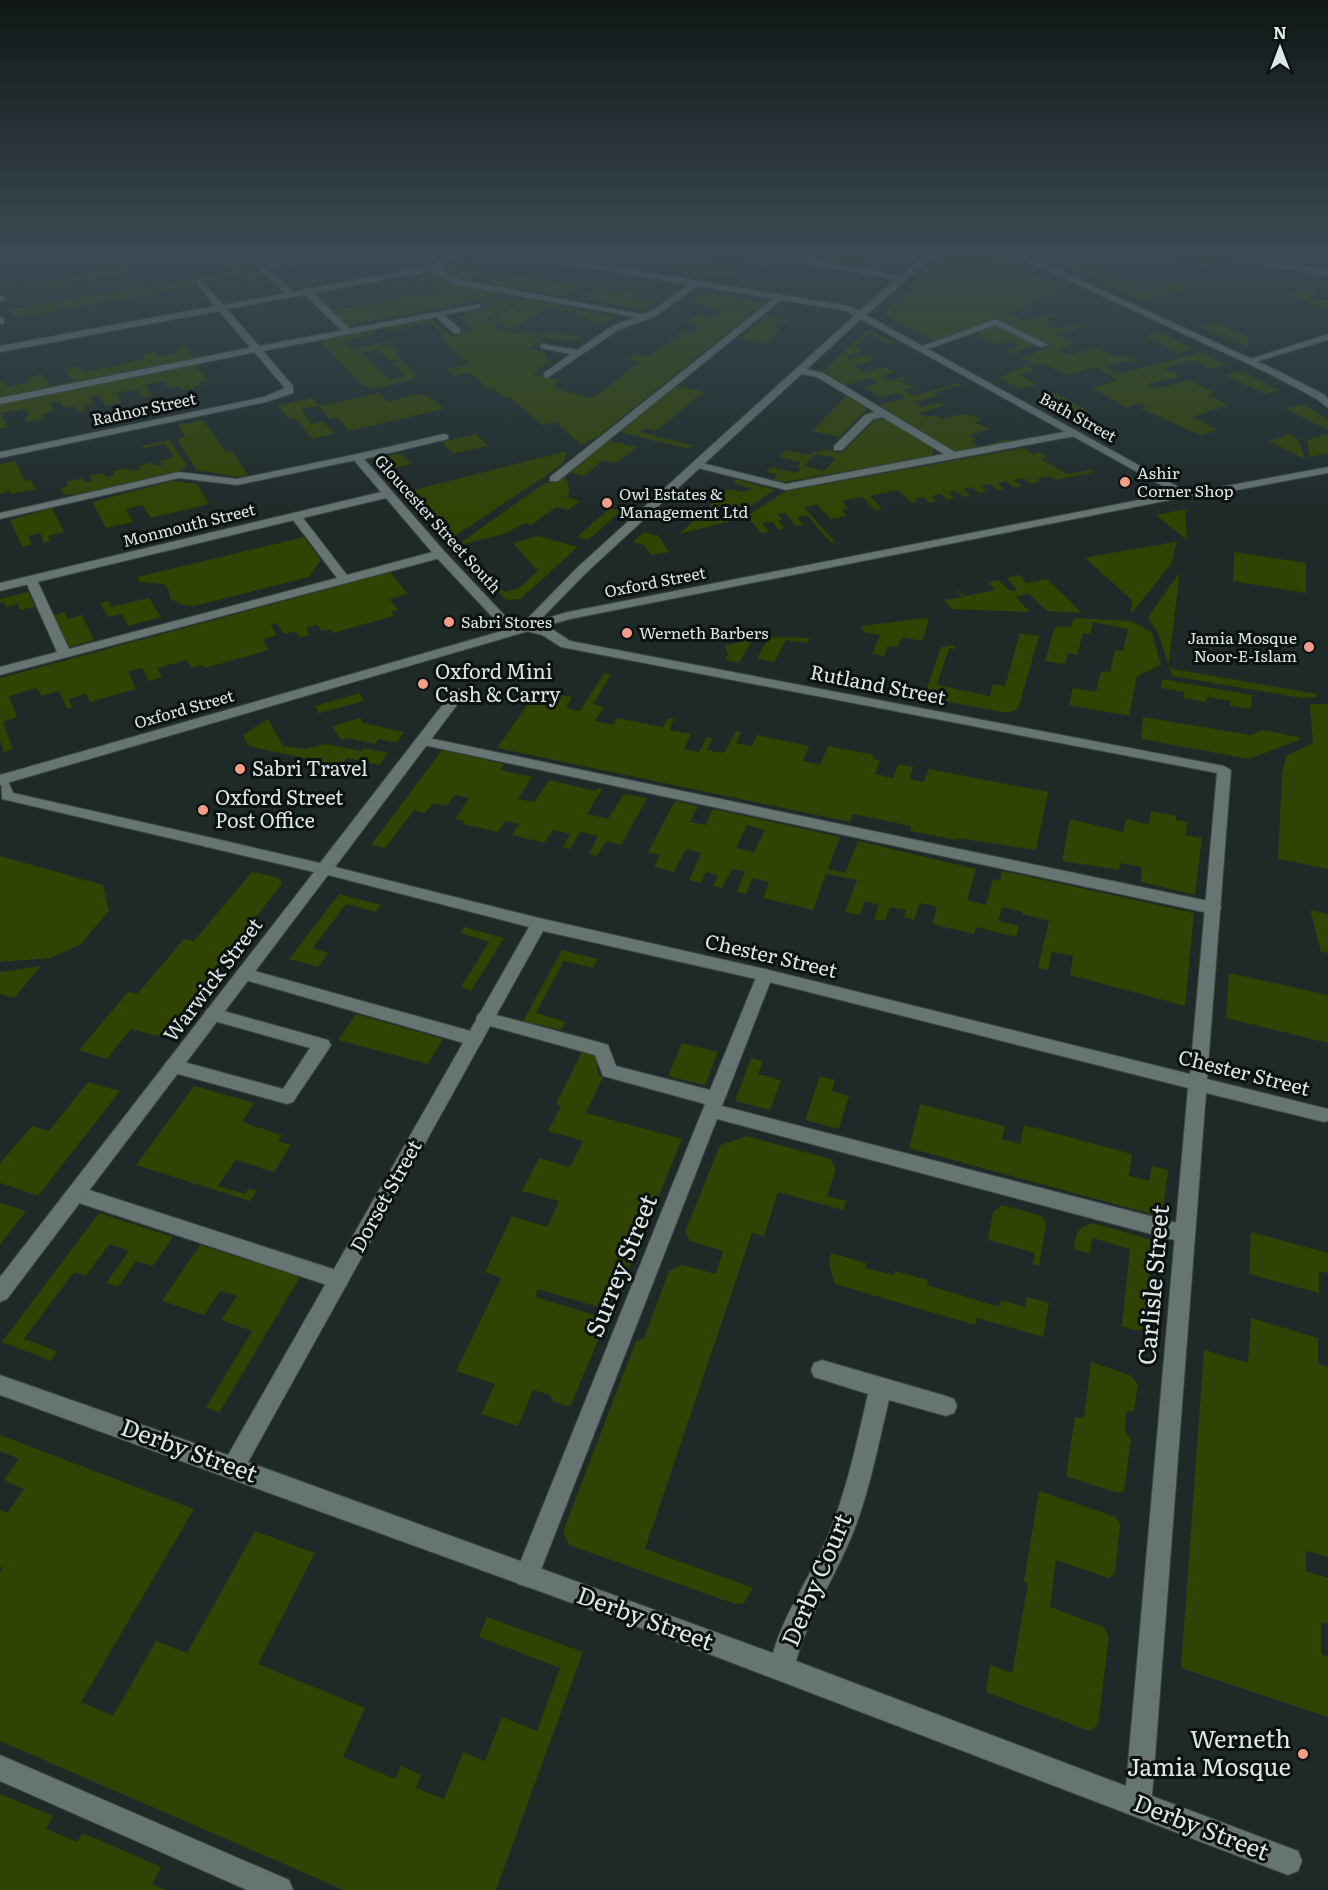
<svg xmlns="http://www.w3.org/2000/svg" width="1328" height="1890" viewBox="0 0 1328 1890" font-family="Literata,serif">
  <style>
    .green { fill: #2f4302; fill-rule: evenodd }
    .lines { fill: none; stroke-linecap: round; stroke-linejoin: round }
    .service-casing { stroke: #3b4544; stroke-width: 2 }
    .pedestrian-casing { stroke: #3b4544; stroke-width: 2 }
    .minor-casing { stroke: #3b4544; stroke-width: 2 }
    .secondary-casing { stroke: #3b4544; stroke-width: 2 }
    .service { fill: #667472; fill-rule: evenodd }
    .pedestrian { fill: #667472; fill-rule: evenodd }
    .minor { fill: #667472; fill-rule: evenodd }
    .secondary { fill: #667472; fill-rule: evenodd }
    .poi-dot { fill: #f49e89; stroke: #0c1111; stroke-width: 2 }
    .labels { text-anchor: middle; stroke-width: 6; stroke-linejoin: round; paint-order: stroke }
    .far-street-label { font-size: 16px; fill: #dfe7e6; stroke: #0c1111 }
    .far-poi-label { font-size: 16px; fill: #dfe7e6; stroke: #0c1111; text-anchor: start }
    .poi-label { font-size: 20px; fill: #dfe7e6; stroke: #0c1111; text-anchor: start }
    .street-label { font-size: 20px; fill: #dfe7e6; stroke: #0c1111 }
    .near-street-label { font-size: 24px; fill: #dfe7e6; stroke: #0c1111 }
    .near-poi-label { font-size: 24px; fill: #dfe7e6; stroke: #0c1111; text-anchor: end }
  </style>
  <rect width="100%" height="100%" fill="#1e2a28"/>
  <path class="green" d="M680,251H746L739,260L678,253Z
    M827,251H872L854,267L816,260Z
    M953,251H985L1065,289L1009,313L1024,321L1053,313L1058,316L1047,319L1050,322L1046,324C1056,329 1065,328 1076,325L1081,327L1057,334L1075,344L1058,349L1069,355L1096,348L1115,357L1124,355L1138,361H1127L1105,367L1118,374L1201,352L1226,364L1211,369L1193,360L1164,368L1182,377L1147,384L1155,389L1189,380L1215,393L1208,395L1228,405L1193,417L1216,430L1200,435L1142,409L1146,407L1139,403L1127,408L1092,388L1117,380L1096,367L1066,375L1042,363L1028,366L1034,371L1020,375L1036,384L1020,389L999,378L1032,363L1021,358L1048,347L1056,349L997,318L935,341L888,317L884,313L886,310Z
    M1185,251H1217L1232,258L1202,265L1175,254Z
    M135,256L123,265L124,274L29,291L7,289L72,277Z
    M467,257H470L458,265L467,267L465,269L502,273L497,277L510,279L516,275L579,286L566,296L517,288L521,284L514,283L508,286L480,282L482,280L475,278L472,280L455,277L448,268Z
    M681,259L742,267L734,276L727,278L669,271Z
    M246,261L274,287H271L263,278L243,281L237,276L182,286L184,288L14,318L9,310L236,271L231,264Z
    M1079,261L1148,291L1184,282L1197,287L1144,301L1063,265Z
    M438,274L450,283L511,295L486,296L475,301L347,326L332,311L444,290L435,281L418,284L412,279Z
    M633,284L636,285L627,292L637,294L634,298L653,301L642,310L579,298L592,288L621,293Z
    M1312,287L1314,299L1328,301V310L1287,294Z
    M709,293L765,303L598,436L581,445L556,422L542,425L510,397L504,398L494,389L489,390L470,373L453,376L446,369L469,364L441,339L446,338L431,323L388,331L384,327L427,320L433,321L450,336L472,332L460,317L464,314L487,308L482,302L494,298L519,300L488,319L501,330L544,339L528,349L544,352L549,362L532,374L560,380L555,384L556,389L559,390L593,398L640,362L628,359L635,354L649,357L682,332L690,334L699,327L686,323L697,315L711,318L722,310L691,301L700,295Z
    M525,299L617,317L604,323L574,316L578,313L550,307L514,328L542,335L550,331L583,338C563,346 508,331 490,319Z
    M767,315L790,320L787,322L778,321L772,326L780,328L777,331L779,332L765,343L739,338Z
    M1214,322L1248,337V348L1200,327Z
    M992,325H998L1036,345L1011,353L1007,351L1020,346L1012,342L995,344L978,336L980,333L978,331Z
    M372,329L376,334L343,341L351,349L388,342L401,359L390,361L377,349L361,352L389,380L404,376L392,363L403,361L417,375L412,380L378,388L363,386L320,343L321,340Z
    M868,329L896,343L889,345L869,333L855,347L861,352L846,356L850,359L866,355L875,360L854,367L863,372L884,367L894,372L880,377L887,381L903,377L907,379L898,381L916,387L904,390L913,396L958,383L961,385L933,393L938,396L915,402L922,407L940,402L945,405L919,413L925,417L935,415L942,419C958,415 967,411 981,420L974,422L990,429L969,435L976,440L971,442L979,447L1008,439L1013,442L956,452L879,405L905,398L898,393L880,397L863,387L878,383L871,378L845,385L823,371Z
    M1158,332L1193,348L1178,353L1142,336Z
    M185,346L195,359L0,398V382L4,381L7,387L30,382L28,377L42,374L51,386L73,381L65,369L80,366L84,372L146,359L143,354L155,352L159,357L181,352L178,347Z
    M195,365L207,380L199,382L201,385L182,391L179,386L169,388L164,381L145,385L153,396L144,398L137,390L116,392L121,403L105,406L99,395L90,397L93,404L83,406L85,411L78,412L74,406L64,408L60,401L51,403L54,411L42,414L45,419L28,422L25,417L29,416L25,409L1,413L7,427L0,428V404Z
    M1241,371L1279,390L1265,394L1225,375Z
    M677,386L704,392L656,431L645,428L640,432L696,446L685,448L620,432Z
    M1052,392L1088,411L1071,417L1035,397Z
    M379,393L388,402C417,395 421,387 444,409L349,431L338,417L329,419L319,406L301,409L312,424L323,421L334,434L312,439L295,418L289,419L277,405L312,398L319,406Z
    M846,396L867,409L839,437L812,431Z
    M1302,404L1328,419V430L1286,409Z
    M875,419L886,420L934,449L932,456L784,482L773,480L778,475L766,472L772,467L796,473L801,468L797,467L801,462L778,457L785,450L810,455L814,451L819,452L822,449L842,453ZM815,454L836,458L824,471L804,466Z
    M203,420L226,452L232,451L248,475L237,477L196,470L177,439L185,437L178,425Z
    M476,434L488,446L453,454L442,442Z
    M1290,434L1298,439L1305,459L1268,441Z
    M1328,434V453L1310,457L1307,440Z
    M169,440L187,465L183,470L74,495L63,494L60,488L68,486L66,482L82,478L84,482L92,481L90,476L104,473L106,477L115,475L113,471L128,468L131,471L140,469L138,466L153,462L155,466L162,465L160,461L174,457L165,444L143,448L142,446Z
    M608,440L637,447L616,463L603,460L584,476L568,472Z
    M1023,448L1033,454L1039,452L1047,457L1041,459L1067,474L1090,470L1094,472L1056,480L1051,476L1037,479L1040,482L1031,484L1024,478L1014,480L1021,486L1014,488L1006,481L998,483L1004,489L997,490L990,484L981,486L987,492L979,493L972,487L964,489L970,496L963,497L956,491L948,492L954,499L947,500L941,494L932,496L937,501L929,503L923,497L914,499L917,502L912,503L898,490L870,496L882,509L875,510L863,497L842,501L848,508L842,510L847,516L831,519L817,505L804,507L835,542L831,543L807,515L797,517L803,525L796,526L785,513L778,514L782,520L778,521L785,528L779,530L772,522L762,523L769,532L761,533L747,516L786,491Z
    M567,451L563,464L452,538L410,491Z
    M394,454L402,455L411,464L380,471L372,462L376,459Z
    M15,461L25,481L31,480L36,489L11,494L9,491L0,494V464Z
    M564,475L569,486V494L566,497L580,501L568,510L556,507L531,525L525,523L504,534L456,546L539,487Z
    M736,479L774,490L728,522L679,534L728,489L742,492L752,489L733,483Z
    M172,481L197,484L209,504L151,518L142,505L126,509L133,522L106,528L92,502Z
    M52,508L64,532L48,536L50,541L44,543L40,533L28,536L32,545L22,547L10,520Z
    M610,508L621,511L588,540L577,537Z
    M1185,509L1187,540L1156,515Z
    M644,532L659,536L669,552L651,555L644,545L633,542Z
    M538,536L578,547L520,599L506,600L485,577L489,575L504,592L519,588L538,571L513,543Z
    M304,537L321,560L309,577L194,606L182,605L170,598L168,589L164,584L139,582L137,577Z
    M1177,541L1171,564L1131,614L1132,600L1085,558C1116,551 1146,548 1177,541Z
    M1234,552L1306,563V593L1233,581Z
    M390,572L408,594L390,599L398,610L392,611L394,616L333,633L330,629L322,631L317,625L306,628L310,635L300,638L295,631L284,634L277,623L271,625L276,635L263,639L269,650L205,668L203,665L192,668L187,660L157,668L162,677L149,681L142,668L128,671L136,689L90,702L86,694L69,699L72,708L67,709L59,691L41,696L37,688L9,696L17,717L3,722L13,749L4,752L0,740V678Z
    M1180,572L1168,668L1317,694L1316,697L1301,698L1172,676L1158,633L1148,617Z
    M1019,575L1027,583L1047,579L1082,613L1047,611L1028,593L1016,597L1030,612L952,609L944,600L962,597L955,589L965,596L995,590L988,582L998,580L1010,591L1017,590L1007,578Z
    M28,592L35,607L20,610L18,604L6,607L4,602L0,603V599Z
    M149,598L161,617L128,626L122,614L108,617L100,603L108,601L111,607Z
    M64,612L68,619L82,615L94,640L69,647L54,615Z
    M924,618L929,620L922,641L902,637L898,647L888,646L884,656L872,654L880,635L864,632L861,626Z
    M1074,618L1131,621L1152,633L1161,665L1137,676L1129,716L1069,705L1073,688L1096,692L1101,671L1110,672L1115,650L1123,651L1128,629L1093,622L1090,634H1083L1077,655L1068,653L1065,664L1045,661L1054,629L1059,626L1071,627Z
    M744,630V638H754L739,663L725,660L728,655L725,646L738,643L731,634Z
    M1020,633L1039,636L1018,709L1007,713L924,697L941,647L954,645L956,649L949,648L937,685L990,696L993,684L1005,686Z
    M769,637L810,638L807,643L786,640L774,662L757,658Z
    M604,673L611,675L593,704L604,707L595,721L613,725L617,718L663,727L668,718L674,719L669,730L691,734L684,749L699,752L707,737L713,738L707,750L724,753L736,731L741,732L736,743L752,746L757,735L809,746L803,761L820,765L828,746L874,755L873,759L880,760L875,774L893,778L898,764L913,767L909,779L924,782L929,769L1048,792L1036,850L958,838L957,840L910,831L911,826L853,814L850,822L497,748L534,695L556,699L559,695L572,697L566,708L580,711Z
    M1162,679L1252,695L1251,709L1230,706V701L1207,697L1206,702L1184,698V692L1161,688Z
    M359,693L364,701L319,713L315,706Z
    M1310,704H1328V869L1278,859L1282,775L1286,756L1313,743Z
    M1143,717L1250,735L1263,730L1299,737V740L1249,759L1141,739Z
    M360,718L363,723L404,732L396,743L379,739L375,744L348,738L341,740L332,726Z
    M268,719L283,746L305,749L326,744L361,751L364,748L388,753L379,765L347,758L340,766L248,746L243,735Z
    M442,750L504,764L500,770L532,777L518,799L534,802L549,780L596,791L598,788L602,789L587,814L608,819L624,794L647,798L621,845L606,841L597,856L589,854L598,836L580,832L570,849L563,847L570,834L553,830L544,843L512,835L519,824L505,821L498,832L463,824L464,821L455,819L469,798L455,795L446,806L433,803L425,813L414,810L385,848L371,845Z
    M675,801L698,806L690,822L705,825L713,809L840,837L828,869L845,873L858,841L976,869L967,900L986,905L993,879L1000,881L1002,871L1194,913L1185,1006L1070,975L1073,956L1052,952L1048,970L1038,968L1049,921L1022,914V912L1002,907L998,921L1019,926L1016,937L976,927L974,934L932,924L937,907L920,903L914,920L904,917L906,910L890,907L885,921L874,919L879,905L865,901L860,915L845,912L857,880L826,874L813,910L763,898L769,882L753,878L746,894L737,892L745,871L732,869L722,888L713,886L718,875L706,872L701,883L689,880L701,853L686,849L674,872L654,867L660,855L648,852ZM747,825L765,830L754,852L736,848Z
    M1151,811L1176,816V820L1187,822L1186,835L1202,838L1195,895L1141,882L1142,867L1120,863L1119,870L1062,861L1070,819L1123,832L1126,819L1149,824Z
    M0,856L103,885L109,911L81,944L51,958L0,962Z
    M252,872L280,878L282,884L162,1037L131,1029L107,1059L79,1050L128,992L137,994L184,939L194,941Z
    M339,894L381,905L375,912L346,904L313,948L328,953L318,967L289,959Z
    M1310,910L1328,914V953L1321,952Z
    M464,927L504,938L471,991L461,987L489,942L460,933Z
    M562,950L598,959L593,968L564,961L536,1013L566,1022L561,1030L523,1021Z
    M41,966L14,998L0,994V972Z
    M1229,973L1328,995V1043L1226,1018Z
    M356,1014L443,1039L428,1064L338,1040Z
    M682,1043L718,1052L705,1085L668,1076Z
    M582,1052L596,1056L598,1075L603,1077L586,1113L682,1139L612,1311L538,1289L535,1297L607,1319L570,1407L552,1401L550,1395L533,1390L518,1426L481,1414L495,1384L456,1371L501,1278L485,1272L512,1216L547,1227L559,1201L522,1191L539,1158L570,1167L583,1141L548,1131L561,1106L556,1104Z
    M751,1058L763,1061L758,1074L781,1080L770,1110L735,1101Z
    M820,1076L835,1080L832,1091L849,1096L839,1129L805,1120Z
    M88,1082L120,1091L38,1196L0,1183V1163L32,1126L49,1131Z
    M194,1086L254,1103L242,1122L282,1135L278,1141L291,1145L274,1172L236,1160L218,1186L245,1194L249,1188L257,1191L250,1201L136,1165Z
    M920,1104L1005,1126L1002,1139L1020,1144L1024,1125L1132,1154L1129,1176L1149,1181L1152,1166L1168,1170L1162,1217L909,1148Z
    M747,1136L830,1159L836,1169L827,1196L846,1201L843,1210L778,1192L764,1236L752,1233L645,1549L753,1588L744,1603L735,1604L569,1545L563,1532L636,1341L644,1338L669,1271L682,1265L716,1274L723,1251L690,1241L685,1232L720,1145Z
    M0,1203L26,1211L0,1245Z
    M1002,1205L1042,1216L1046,1223L1039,1266L1033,1264L1035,1253L988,1240L993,1212Z
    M99,1213L173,1237L153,1266L136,1261L118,1287L106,1283L129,1251L109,1244L86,1276L74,1272L24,1339L57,1351L51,1361L2,1342Z
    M1093,1223L1152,1240L1144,1329L1134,1330L1122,1326L1130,1249L1092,1238L1090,1254L1074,1249C1076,1233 1077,1227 1093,1223Z
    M1251,1232L1328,1253V1273L1319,1271V1293L1249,1274Z
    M200,1245L300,1277L219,1413L206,1407L252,1331L221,1320L237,1296L220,1291L204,1315L162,1301Z
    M831,1253L866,1263L865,1268L894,1275L895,1271L928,1280L927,1285L999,1307L1001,1300L1025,1307L1027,1297L1049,1303L1043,1337L977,1318L975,1325L835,1284L829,1264Z
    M1251,1318L1318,1338V1364L1328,1367V1557L1306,1551V1571L1328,1578V1624L1321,1622V1654L1328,1657V1717L1181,1668L1204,1350L1248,1363Z
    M1091,1362L1130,1375L1138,1384L1134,1411L1126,1412L1125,1432L1131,1439L1124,1491L1117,1493L1066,1476L1075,1417L1084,1418Z
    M0,1435L194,1509L81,1702L113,1716L156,1641L187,1653L255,1531L315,1553L258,1664L365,1708L343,1757L395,1779L401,1766L421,1775L416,1788L444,1799L463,1752L485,1761L502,1717L537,1731L560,1668L479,1637L487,1617L583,1652L496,1890H344L0,1741V1573L3,1568L0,1567V1510L7,1513L24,1489L4,1480L19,1459L0,1451Z
    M1039,1491L1116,1517L1120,1525L1115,1574L1108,1578L1056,1560L1050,1607L1103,1627L1109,1636L1098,1725L1089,1731L986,1692L990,1665L1012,1673L1028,1584L1024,1581Z
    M0,1794L53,1816L46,1829L77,1842L83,1833L161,1867L152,1884L165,1890H0Z"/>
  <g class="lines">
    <defs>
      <path id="service" d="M326,251H334V254L268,268L292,292L293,294L289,297L258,267Z
        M816,251H825L816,260L908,278L904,281L807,263V259Z
        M429,266H435L457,279L650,316L646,319L455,284L429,270Z
        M303,289H309L350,329V333H344L303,293Z
        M778,295L785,297L558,481H550V477Z
        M0,316L4,319V324H0Z
        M996,319L1048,345L1040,347L995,325L925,350L917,348Z
        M258,346L263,349L261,351L0,404V398Z
        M800,368L823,373L955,452L1075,430L1080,433L1075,436L786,490L694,467V463L698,462L786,484L944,454L882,417L873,419L842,450H834V446L865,415L875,412L817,377L797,373L795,371Z
        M357,454L361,455V459L237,485L179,478L0,519V513L179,472L237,479Z
        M296,513L300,514L347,575L440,550L446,554L444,557L0,675V667L57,652L25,580L27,577L31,576L37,580L69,649L337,578L290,516Z
        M424,737L1213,902L1219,904L1221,908L1219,912L1213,914L419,744L417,741Z
        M244,968L474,1032L480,1034L483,1039L480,1044L474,1046L238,978L236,974L238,970Z
        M765,969L771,971L773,975L722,1106L1185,1225L1192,1228L1195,1234L1192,1240L1185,1243L717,1119L539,1575L536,1584L527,1587L518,1584L515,1575L705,1104L603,1076L595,1055L479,1023L476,1018L479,1013L485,1012L602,1043L608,1045L616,1066L710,1090L757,975L759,971Z
        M213,1008L328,1040L331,1045L328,1050L293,1102L287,1104L167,1071L164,1066L167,1061L173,1059L283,1089L310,1048L207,1019L204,1014L207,1009Z
        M77,1186L339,1271L346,1274L349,1280L346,1286L339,1289L70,1200L67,1194L70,1188Z
        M0,1755L289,1880L293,1890H247L0,1781Z"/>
      <path id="pedestrian" d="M1,774L6,776L13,793L208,837L216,842L208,847L2,799Z"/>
      <path id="minor" d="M455,251H466L432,271L227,309L259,346L480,304V308L444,315L460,329V333H454L436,317L263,351L293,386V393L266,402L0,458V452L264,397L285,388L219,311L0,352V346L215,306L196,283L200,280L223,305L430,266Z
        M498,251H519L849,306L859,311L930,251H939L866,315L1191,494L1185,497L1181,496L861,319L587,572L535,625L552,629L570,641L1224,766L1231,770L1207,1079L1328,1109V1121L1324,1122L1206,1093L1152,1796L1298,1851L1302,1861L1298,1871L1288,1875L646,1630L0,1395V1375L228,1455L529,927L328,875L7,1299L0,1302V1277L314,872L203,846L200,842L203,838L208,837L320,863L454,690L459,689L466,693L335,867L539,918L765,969L1190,1074L1217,773L561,647L542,635L499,624L436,557L386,498L0,591V583L381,492L353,459V455L444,434L448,435V439L364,459L444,551L507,618L524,622L579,566L854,316L847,311L697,286L658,315L618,330L547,378L544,377V373L571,354L541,348V344L577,350L612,326L652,311L688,285ZM543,931L765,981L1188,1088L1126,1786L796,1661C807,1621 829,1587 846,1549C868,1502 877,1449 889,1400L946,1416L954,1413L957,1406L954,1399L946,1396L822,1360L814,1363L811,1370L814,1377L868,1394C857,1441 847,1490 828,1536C811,1576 785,1611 773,1653L248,1462Z
        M1233,251H1246L1279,263L1328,270V276L1274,267Z
        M0,296L5,297L6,299L0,302Z
        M1328,334V340L1252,363L1244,361Z"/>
      <path id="secondary" d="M1006,251H1017L1276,370L1325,395L1328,399V408L1317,399L1270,374Z
        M1328,467V473L1215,494L1185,497L570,619L0,785V775L568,612L1185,491L1215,488Z"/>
    </defs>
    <use href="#service" class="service-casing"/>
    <use href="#pedestrian" class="pedestrian-casing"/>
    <use href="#minor" class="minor-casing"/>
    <use href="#secondary" class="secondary-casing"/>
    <use href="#service" class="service"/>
    <use href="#pedestrian" class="pedestrian"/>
    <use href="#minor" class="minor"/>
    <use href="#secondary" class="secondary"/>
  </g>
  <linearGradient id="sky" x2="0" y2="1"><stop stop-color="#101716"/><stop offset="0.49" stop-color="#3b4a53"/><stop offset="1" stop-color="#3b4a53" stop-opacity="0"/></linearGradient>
  <rect width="1328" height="516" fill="url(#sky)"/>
  <g class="poi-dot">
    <circle cx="1125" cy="482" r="6"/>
    <circle cx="607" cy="503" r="6"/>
    <circle cx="449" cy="622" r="6"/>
    <circle cx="627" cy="633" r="6"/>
    <circle cx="1309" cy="647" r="6"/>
    <circle cx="423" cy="684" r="6"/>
    <circle cx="240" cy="769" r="6"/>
    <circle cx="203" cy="810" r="6"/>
    <circle cx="1303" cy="1754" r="6"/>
  </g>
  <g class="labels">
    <g class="far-street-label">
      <text transform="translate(144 409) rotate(-12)" y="6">Radnor Street</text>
      <text transform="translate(1078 417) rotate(29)" y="6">Bath Street</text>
      <text transform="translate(438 524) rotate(48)" y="6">Gloucester Street South</text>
      <text transform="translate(189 525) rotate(-14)" y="6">Monmouth Street</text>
      <text transform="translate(655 582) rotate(-11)" y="6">Oxford Street</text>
      <text transform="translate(184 709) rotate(-16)" y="6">Oxford Street</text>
    </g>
    <g class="far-poi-label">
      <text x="1137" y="479">Ashir<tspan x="1137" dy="18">Corner Shop</tspan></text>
      <text x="619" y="500">Owl Estates &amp;<tspan x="619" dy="18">Management Ltd</tspan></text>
      <text x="461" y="628">Sabri Stores</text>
      <text x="639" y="639">Werneth Barbers</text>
      <text x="1297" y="644" text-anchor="end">Jamia Mosque<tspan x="1297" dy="18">Noor-E-Islam</tspan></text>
    </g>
    <g class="poi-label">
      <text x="435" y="679">Oxford Mini<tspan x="435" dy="23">Cash &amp; Carry</tspan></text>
      <text x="252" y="776">Sabri Travel</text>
      <text x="215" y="805">Oxford Street<tspan x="215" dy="23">Post Office</tspan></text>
    </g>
    <g class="street-label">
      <text transform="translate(878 685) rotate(11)" y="7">Rutland Street</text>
      <text transform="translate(771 956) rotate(13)" y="7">Chester Street</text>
      <text transform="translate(213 980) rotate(-53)" y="7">Warwick Street</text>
      <text transform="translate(1244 1073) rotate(14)" y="7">Chester Street</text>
      <text transform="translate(386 1196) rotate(-61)" y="7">Dorset Street</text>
    </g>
    <g class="near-street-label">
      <text transform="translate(622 1266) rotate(-68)" y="8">Surrey Street</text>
      <text transform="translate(1154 1285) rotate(-85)" y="8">Carlisle Street</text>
      <text transform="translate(189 1451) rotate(20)" y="8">Derby Street</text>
      <text transform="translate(817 1580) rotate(-67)" y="8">Derby Court</text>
      <text transform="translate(645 1619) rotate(20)" y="8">Derby Street</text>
      <text transform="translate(1201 1828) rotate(21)" y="8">Derby Street</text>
    </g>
    <g class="near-poi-label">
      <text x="1291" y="1748">Werneth<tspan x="1291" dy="28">Jamia Mosque</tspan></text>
    </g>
  </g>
  <g transform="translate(1280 48)" stroke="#0c1111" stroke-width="4.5" paint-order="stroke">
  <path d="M0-4.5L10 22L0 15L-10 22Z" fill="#dfe7e6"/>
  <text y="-9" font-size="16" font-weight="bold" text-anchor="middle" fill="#dfe7e6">N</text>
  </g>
</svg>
